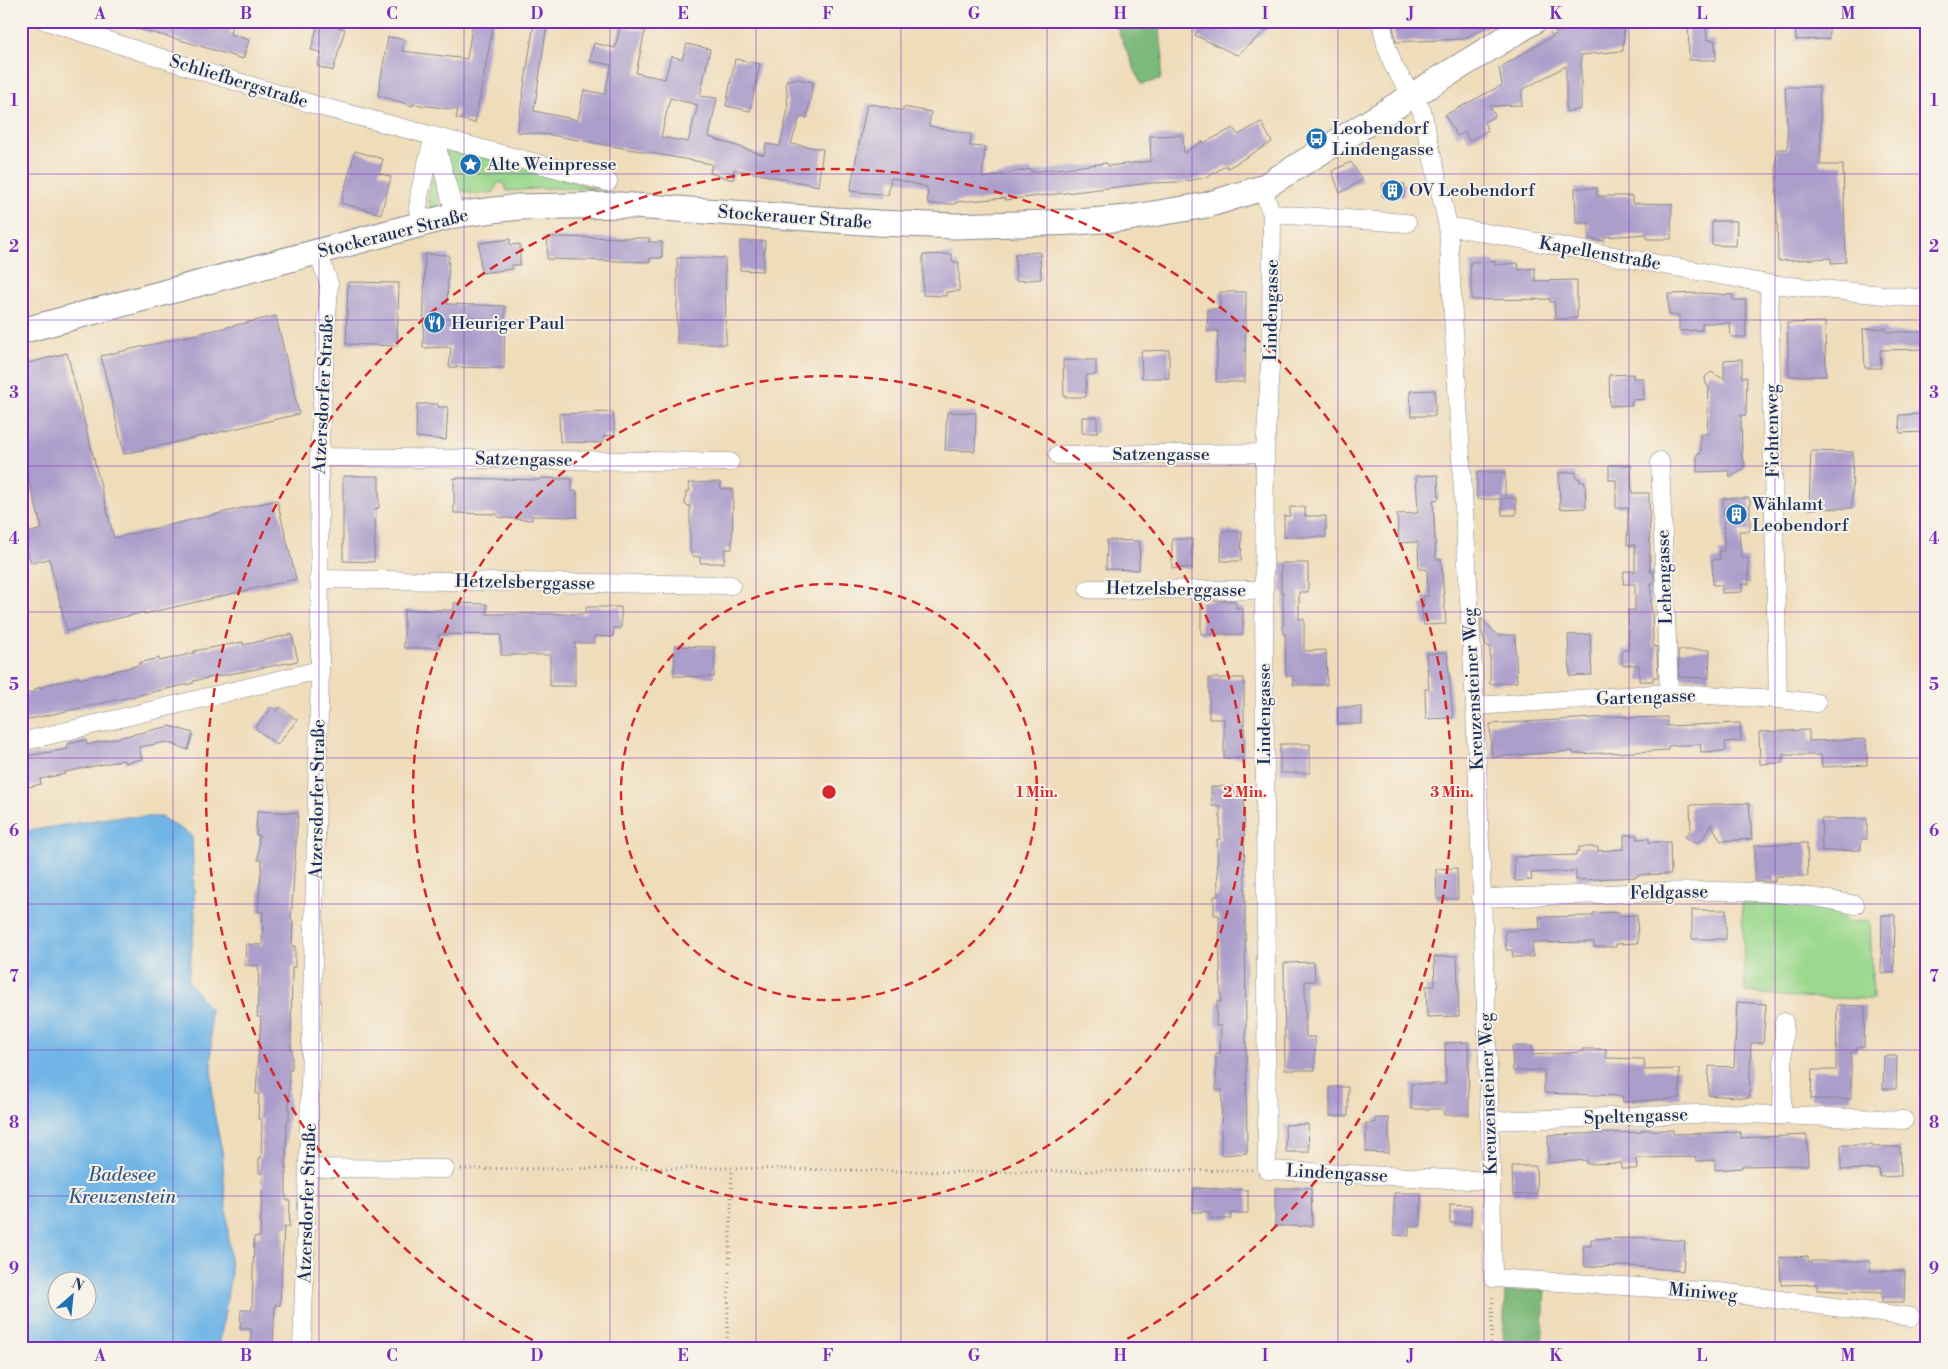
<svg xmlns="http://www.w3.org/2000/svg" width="1948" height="1369" viewBox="0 0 1948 1369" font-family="'Libre Bodoni',serif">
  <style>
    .green { fill: #9cd98e; stroke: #5c8476 }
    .forest { fill: #7db979; stroke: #4c746c }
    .water { fill: #6fb5e6; stroke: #4572a2; fill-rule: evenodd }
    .building { fill: #ac9ecb; fill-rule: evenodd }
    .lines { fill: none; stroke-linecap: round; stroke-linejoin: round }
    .street-casing { stroke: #85868c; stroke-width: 19 }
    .secondary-casing { stroke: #85868c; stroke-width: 27 }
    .path { stroke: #85868c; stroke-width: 3; stroke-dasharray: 1 4; stroke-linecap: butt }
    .street { stroke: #fff; stroke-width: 18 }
    .secondary { stroke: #fff; stroke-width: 25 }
    .grid { fill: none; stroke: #7b2cbf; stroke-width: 1; stroke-opacity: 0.55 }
    .ring { fill: none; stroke: #d62828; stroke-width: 2.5; stroke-dasharray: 9 6 }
    .labels { text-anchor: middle; stroke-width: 4; stroke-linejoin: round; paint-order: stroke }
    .street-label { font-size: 18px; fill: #1b2f5e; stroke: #f7f3e8 }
    .poi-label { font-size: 18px; fill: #1b2f5e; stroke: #f7f3e8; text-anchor: start }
    .water-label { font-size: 19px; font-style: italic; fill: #345787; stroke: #f7f3e8 }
    .centre { fill: #d62828; stroke: #f7f3e8; stroke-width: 2.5 }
    .ring-label { font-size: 15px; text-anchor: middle; font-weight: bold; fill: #d62828; stroke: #f7f3e8; stroke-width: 4; stroke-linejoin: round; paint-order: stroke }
    .neatline { fill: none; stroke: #7b2cbf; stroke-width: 2 }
    .grid-label { font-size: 16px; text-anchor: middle; font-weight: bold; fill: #7b2cbf }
  </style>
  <rect width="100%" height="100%" fill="#f7f3e8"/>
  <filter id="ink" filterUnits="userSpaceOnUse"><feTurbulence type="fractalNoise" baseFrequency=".02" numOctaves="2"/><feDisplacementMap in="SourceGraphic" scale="10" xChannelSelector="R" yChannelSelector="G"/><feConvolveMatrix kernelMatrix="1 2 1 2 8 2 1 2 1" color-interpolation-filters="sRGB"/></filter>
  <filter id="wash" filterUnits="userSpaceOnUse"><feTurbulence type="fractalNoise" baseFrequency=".0096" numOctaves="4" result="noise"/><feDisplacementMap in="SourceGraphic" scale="20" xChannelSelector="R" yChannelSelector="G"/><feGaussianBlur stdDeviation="1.12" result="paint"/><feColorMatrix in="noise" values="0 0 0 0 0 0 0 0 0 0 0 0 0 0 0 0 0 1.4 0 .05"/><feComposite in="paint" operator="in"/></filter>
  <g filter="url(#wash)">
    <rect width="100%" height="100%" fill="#efdcb9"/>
    <path class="green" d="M452,149H455L598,189L549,188L507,191L504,184L500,182L497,184L494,192L476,194L459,190L446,155L447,151Z
      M435,169C440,181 442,198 435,209L430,207L428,194Z
      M1749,897L1821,906L1850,922L1870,921L1873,999L1793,997L1745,992L1742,899Z"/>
    <path class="forest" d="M1114,21H1159L1163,59L1160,80L1141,84Z
      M1545,1290L1542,1348H1503L1505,1292Z"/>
    <path class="water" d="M115,817H161L192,836L195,921L188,981L210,1010L213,1108L222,1151L231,1273L219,1348H21V832ZM58,1282H88V1312H58Z"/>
    <g id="blocks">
      <path class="building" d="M127,21H233L230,34L249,40L243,59L180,40L126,26Z
        M319,21L345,29L333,71L317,66L321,52L311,50Z
        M473,21H494L475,123L456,118L458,110L413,104V106L378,95L388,37L404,39L402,51L467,59Z
        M1211,21H1262L1268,29L1237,55L1194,35Z
        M1392,21H1496L1464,39L1396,42Z
        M1578,21H1624L1623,51L1581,55V109L1566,112V66L1522,90V105L1490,106L1495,116L1484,122L1488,130L1469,141L1465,132L1457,136L1445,115L1502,85L1499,68Z
        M1688,21H1706L1707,40H1715L1716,60H1689Z
        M1795,21H1829V39L1796,40Z
        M534,23L547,25L534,111L578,120L584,90L605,94L611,65L590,61L594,43L615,48L620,26L645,31L636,73L665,79L671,56L682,59L687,44L710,49L700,96L717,98L709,137L764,155L766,144L780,146L788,109L786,80H793V78L813,82L807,118L800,117L791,144L823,149L818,186L734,169L733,180L710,173L712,164L551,135L517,132ZM670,98L698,105L688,142L661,137Z
        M735,59L760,64L750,111L726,106Z
        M1785,87H1819L1821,130L1820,165H1843L1846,262L1831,263V258L1778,261L1776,166L1777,149H1788Z
        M867,103L903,111V107L931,112L929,126L971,134L970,146L985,147L982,178L1031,169V172L1107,163L1108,166L1151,161L1150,136L1183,135L1184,153L1203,141L1204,143L1233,128L1238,135L1261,122L1272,142L1228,168L1226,165L1208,177L1181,182L1151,183L1005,200V198L956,202V204H928L927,187L891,178L888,195L850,191Z
        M355,151L383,159L379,173L391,177L381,214L341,203Z
        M1351,162L1362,180L1340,193L1332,171Z
        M1383,183L1405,184L1404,197L1382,196Z
        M1575,188H1597V196H1632V203L1672,204L1671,239H1647V234L1604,237V241L1589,239V223H1576Z
        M1712,221H1737L1736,246L1712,245Z
        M548,237L650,238L649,242H662V258H650V262L547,259Z
        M510,239V245L520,244V265H512V269L481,273L479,243Z
        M740,241H765L763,271L740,270Z
        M1040,252L1041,279L1016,281L1015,254Z
        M425,254L449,255L447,304L505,306L504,368L449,367L451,347L423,348Z
        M952,254V262H959V291L946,292V296L923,295V255Z
        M677,258H725L726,344H677Z
        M1495,261V265L1518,263L1519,270L1535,268V281L1577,280V318L1555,319L1554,302H1550V299L1472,300L1470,262Z
        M348,282L399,283L397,346L346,344Z
        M1220,292H1246L1245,382H1216L1218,331H1207L1208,309H1220Z
        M1701,293L1733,295V300H1746V337H1731L1730,323H1702V330L1679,331V315H1669L1668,294Z
        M276,316L299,414L124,454L101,356Z
        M1825,322L1826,376H1789L1787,323Z
        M1886,328V332H1927V349L1880,350L1881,368H1865L1863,329Z
        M1169,350V378H1142L1141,351Z
        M67,353L114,538L277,500L296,579L144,614V612L67,631L49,559L31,563L23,534L42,529L21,450V365Z
        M1742,359V377H1747L1746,415H1741L1742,456L1745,464L1742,470L1730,478L1729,471L1697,472V454L1701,453L1700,434H1707L1709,387L1706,384L1705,377L1711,372L1724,379V360Z
        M1063,360H1096V375H1086V397H1064Z
        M1633,374V378H1643L1644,399L1632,400V405L1610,406L1609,375Z
        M1435,390V416H1411L1410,391Z
        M417,404H438V407H448L446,440L416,437Z
        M613,412L615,435L604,436L603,443L560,442L559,414Z
        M947,412L976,413L975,451L945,450Z
        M1927,414V432L1900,433L1899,415Z
        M1082,417H1097V433H1082Z
        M1811,451L1853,452L1852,508L1809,509Z
        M1609,465H1631L1632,493H1649L1650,572H1654V584H1651V610H1652L1653,646L1657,647L1658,677H1653V681H1639V665H1622V650H1629L1628,610H1635V584H1623L1624,571H1635V545H1627L1628,508H1616V480H1609Z
        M1477,472H1505V498H1516V515H1502V499H1477Z
        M1576,472V478H1580V482H1585L1586,508L1560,509L1559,473Z
        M1438,475L1439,499L1433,500L1436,559H1441L1446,624L1424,625L1421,605L1424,604L1423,597L1428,596L1427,569H1419L1418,542L1399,543L1397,514L1418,513L1416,476Z
        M343,476H379V508H376L374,562L343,561Z
        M454,478L540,480V478L572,479V491H577V517L532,516V520L517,519L497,517V514L454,513Z
        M720,482L721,489H733L732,549H725L724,563H700V557L692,556L690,549V506L685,505L686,492L690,491L688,483Z
        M1723,498H1750V531H1739L1741,558H1748L1749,584H1742V592L1722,593V585H1713L1712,560L1720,559L1719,551H1724Z
        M1290,507H1305V516H1326V537H1284V516H1290Z
        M1222,531L1242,532L1241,561H1221Z
        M1172,539H1192V568H1172Z
        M1107,540L1140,541L1139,570L1106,569Z
        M1281,563H1308V592H1299V619H1304V651L1326,650L1327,685H1293V676H1286L1285,634H1283V592H1281Z
        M1201,601H1236V608H1243V634H1201Z
        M454,603L487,604V614H586V607H621V628H614L613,637L594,636V643H575V686H550V655H501V635L439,634V648H404V610H454Z
        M1481,618L1497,635H1515L1517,682L1490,684V647L1486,645L1481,630Z
        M292,634L298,661L193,681L194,683L21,721V695L35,692V689L43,687V686L79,677V679L103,674L139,665V663L159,658L160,661L194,653V651L243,642V645Z
        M1590,634L1592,675L1570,676L1568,635Z
        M675,646L715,647L714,677L674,676Z
        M1678,650H1710L1709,678L1679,677Z
        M1447,652L1453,718L1426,719L1425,689H1429L1426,654Z
        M1209,678H1244V758H1224V719H1209Z
        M272,707L277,711L280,707L297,720L277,745L255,728Z
        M1337,707H1362V724H1338Z
        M1626,716V718L1667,717V726L1740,723L1741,741L1725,742L1726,751L1701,752L1700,744L1668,746V750L1634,752L1573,754V751L1492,757L1490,724Z
        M170,726L193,733L188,750L166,742L139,747L142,759L125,763L124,760L65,772V774L40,779L41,784L23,788L21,757L68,749L67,744L86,740L87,745Z
        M1809,730V741L1866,739L1867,765L1822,767L1821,755H1783L1782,763L1760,764L1759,732Z
        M1280,744H1310V773H1280Z
        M1244,786L1247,1153L1221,1155L1222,1090H1216V1053H1220L1221,1026H1216L1217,1002H1221L1219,915H1214V896H1218L1217,839H1220V806H1212L1211,787Z
        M1749,803L1752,839L1721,841L1711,824L1702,840L1695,843L1685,837L1691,829L1690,805Z
        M257,811L298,813L291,920H293L292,946H295V967H292L291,1050H292V1070H289V1121H287L286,1155V1200H290L289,1227H284L280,1305H275L273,1348H251V1329H240L241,1310H252L254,1237H260L262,1199L263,1173H259V1158H261L262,1119H258L259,1094H256L261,1017H257L259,966L245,965L246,944L262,945L263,912H258L262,860H258L259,835H256Z
        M1821,819H1867V839H1861V850L1822,851Z
        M1624,835H1637V839L1649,838V842H1670L1671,874L1637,875V877L1576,880V871L1531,873L1532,880L1515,881L1514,857L1576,855V852L1579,851V847H1598V851L1624,849Z
        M1807,843L1808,876H1775V882L1755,881V845Z
        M1457,868L1458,899H1437L1436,869Z
        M1692,910H1726V939H1692Z
        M1619,912V916L1637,915L1638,943L1616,944V947H1594V942L1532,943L1533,957H1513L1512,950H1506L1505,931L1540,929L1539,917L1593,916V913Z
        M1882,915H1895L1894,973H1881Z
        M1457,956L1459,1016L1427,1017L1426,986H1435L1434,957Z
        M1314,962L1315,981H1305L1306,1037H1315V1070H1285L1284,963Z
        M1737,1002L1766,1004L1763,1043H1751L1749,1098L1708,1095L1709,1066L1734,1067Z
        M1837,1005L1865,1006L1864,1047H1857L1856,1052H1851V1099H1811L1812,1070H1836Z
        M1468,1042L1469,1115H1444L1443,1109H1411V1084H1446L1445,1043Z
        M1512,1046H1532L1533,1055L1582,1052V1049H1606V1058L1644,1059L1645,1070L1679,1069L1680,1098L1623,1102L1622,1096L1544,1093V1070L1513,1071Z
        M1884,1056H1897L1896,1089H1883Z
        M1330,1087H1348V1116H1330Z
        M1375,1118H1389V1153L1366,1152V1123H1375Z
        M1308,1124L1309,1152H1286L1285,1125Z
        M1642,1130H1673V1134L1740,1132L1741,1138L1807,1135L1808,1165L1741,1166L1742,1168L1715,1170V1160L1696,1161V1157L1636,1158L1637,1169H1621V1163L1587,1164V1160L1549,1163L1548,1135L1642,1132Z
        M1841,1145H1872L1873,1147H1900L1901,1176L1880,1177L1879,1169L1841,1170Z
        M1512,1166H1536L1537,1194L1513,1195Z
        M1194,1188L1248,1190V1213H1231V1219H1210V1212H1193Z
        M1275,1188H1311L1312,1226H1275Z
        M1394,1193H1421V1226H1409V1236L1394,1235Z
        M1450,1204L1471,1205V1223H1450Z
        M1635,1237L1685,1241L1683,1271L1630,1266L1585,1267L1583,1246H1591V1239L1635,1238Z
        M1808,1256V1261H1870V1271H1905L1904,1302H1882V1293L1817,1290V1284L1781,1285L1780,1258Z"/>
    </g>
  </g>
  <g filter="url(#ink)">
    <use href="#blocks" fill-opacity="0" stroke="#85868c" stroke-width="1"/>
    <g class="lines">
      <defs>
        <path id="street" d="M46,21L205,72L319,106L608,182
          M1381,21L1386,45L1394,67L1422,111L1448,226L1475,706L1490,1121L1493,1278L1720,1292L1911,1317
          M434,136L455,215
          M1262,188L1272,214L1271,350L1265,453L1264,590L1267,1170L1490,1181
          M1272,214L1407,223
          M422,225L418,209L420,191L434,136
          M1448,226L1769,284L1927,299
          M1769,284L1778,699
          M1058,455L1265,453
          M319,457L730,462
          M1660,461L1669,693
          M318,579L731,585
          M1088,589L1264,590
          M1475,706L1669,693L1778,699L1817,703
          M21,742L320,670
          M1481,898C1530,897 1580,895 1629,893C1705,890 1781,888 1855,905
          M1782,1116L1784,1022
          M1490,1121L1725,1113L1904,1120
          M308,1168L445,1169
          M302,1348L308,1168L320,670L319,457L329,284L318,252"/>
        <path id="secondary" d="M21,331L455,215L518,207L619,205L878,223L956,226L1076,222L1129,218L1207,205L1262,188L1534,21"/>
      </defs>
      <use href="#street" class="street-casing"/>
      <use href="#secondary" class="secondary-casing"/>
      <path class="path" d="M1550,34L1571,21
        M461,1169L732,1168L958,1172L1252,1170
        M727,1348L732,1168
        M1491,1348L1493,1293"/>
      <use href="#street" class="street"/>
      <use href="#secondary" class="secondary"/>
    </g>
  </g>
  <path class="grid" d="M173,21V1348M319,21V1348M464,21V1348M610,21V1348M756,21V1348M901,21V1348M1047,21V1348M1192,21V1348M1338,21V1348M1484,21V1348M1629,21V1348M1775,21V1348M21,174H1927M21,320H1927M21,466H1927M21,612H1927M21,758H1927M21,904H1927M21,1050H1927M21,1196H1927"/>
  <g class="ring">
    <circle cx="829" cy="792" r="208"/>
    <circle cx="829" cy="792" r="416"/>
    <path d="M546 1347A623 623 0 1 1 1112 1347"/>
  </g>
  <defs>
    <symbol id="bus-disc" viewBox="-11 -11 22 22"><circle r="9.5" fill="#1f6fb2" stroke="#f7f3e8"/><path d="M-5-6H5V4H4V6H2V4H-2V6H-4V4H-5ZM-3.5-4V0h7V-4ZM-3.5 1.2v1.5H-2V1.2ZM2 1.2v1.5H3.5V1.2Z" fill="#fff"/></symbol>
    <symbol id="sight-disc" viewBox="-11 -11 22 22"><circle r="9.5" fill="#1f6fb2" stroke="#f7f3e8"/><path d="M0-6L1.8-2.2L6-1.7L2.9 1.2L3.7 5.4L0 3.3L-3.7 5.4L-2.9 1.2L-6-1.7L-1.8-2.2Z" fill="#fff"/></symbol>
    <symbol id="building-disc" viewBox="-11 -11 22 22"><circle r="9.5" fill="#1f6fb2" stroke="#f7f3e8"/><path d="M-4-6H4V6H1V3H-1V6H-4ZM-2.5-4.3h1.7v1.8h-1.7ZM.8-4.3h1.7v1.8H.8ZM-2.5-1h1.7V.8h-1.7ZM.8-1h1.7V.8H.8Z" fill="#fff"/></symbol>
    <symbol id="restaurant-disc" viewBox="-11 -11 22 22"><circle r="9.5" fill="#1f6fb2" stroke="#f7f3e8"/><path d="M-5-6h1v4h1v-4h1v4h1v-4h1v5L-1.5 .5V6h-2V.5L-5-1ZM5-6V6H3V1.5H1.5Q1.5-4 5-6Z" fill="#fff"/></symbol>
  </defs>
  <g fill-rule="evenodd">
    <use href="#bus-disc" x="1304" y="126" width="25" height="25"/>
    <use href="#sight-disc" x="458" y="152" width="25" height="25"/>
    <use href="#building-disc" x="1380" y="178" width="25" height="25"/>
    <use href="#restaurant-disc" x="422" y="310" width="25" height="25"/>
    <use href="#building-disc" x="1724" y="502" width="25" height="25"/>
  </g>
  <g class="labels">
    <g class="street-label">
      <text transform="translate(239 81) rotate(17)" y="6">Schliefbergstraße</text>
      <text transform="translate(795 217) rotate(4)" y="6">Stockerauer Straße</text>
      <text transform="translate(393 233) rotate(-14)" y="6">Stockerauer Straße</text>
      <text transform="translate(1600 253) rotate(10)" y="6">Kapellenstraße</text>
      <text transform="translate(1271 310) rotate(-89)" y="6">Lindengasse</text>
      <text transform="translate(323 394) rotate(-87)" y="6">Atzersdorfer Straße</text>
      <text transform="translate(1772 431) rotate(-91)" y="6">Fichtenweg</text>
      <text x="1161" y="460">Satzengasse</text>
      <text transform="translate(524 459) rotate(1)" y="6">Satzengasse</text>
      <text transform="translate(1664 577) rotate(-92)" y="6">Lehengasse</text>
      <text transform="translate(525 582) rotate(1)" y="6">Hetzelsberggasse</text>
      <text transform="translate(1176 589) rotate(1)" y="6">Hetzelsberggasse</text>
      <text transform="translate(1473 689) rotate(-93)" y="6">Kreuzensteiner Weg</text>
      <text transform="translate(1646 697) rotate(-2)" y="6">Gartengasse</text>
      <text transform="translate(1264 714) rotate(-90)" y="6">Lindengasse</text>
      <text transform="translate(317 799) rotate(-89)" y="6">Atzersdorfer Straße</text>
      <text transform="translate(1669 892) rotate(-1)" y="6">Feldgasse</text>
      <text transform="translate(1488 1094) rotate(-92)" y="6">Kreuzensteiner Weg</text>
      <text transform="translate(1636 1116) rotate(-2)" y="6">Speltengasse</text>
      <text transform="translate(1337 1173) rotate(3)" y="6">Lindengasse</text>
      <text transform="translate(307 1203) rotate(-88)" y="6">Atzersdorfer Straße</text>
      <text transform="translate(1703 1292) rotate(5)" y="6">Miniweg</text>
    </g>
    <g class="poi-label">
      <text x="1332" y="134">Leobendorf<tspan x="1332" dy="21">Lindengasse</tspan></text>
      <text x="487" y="170">Alte Weinpresse</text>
      <text x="1409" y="196">OV Leobendorf</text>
      <text x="451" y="329">Heuriger Paul</text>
      <text x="1752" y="510">Wählamt<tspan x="1752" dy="21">Leobendorf</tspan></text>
    </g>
    <g class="water-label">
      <text x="122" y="1181">Badesee<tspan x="122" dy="22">Kreuzenstein</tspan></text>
    </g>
  </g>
  <circle cx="829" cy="792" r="8" class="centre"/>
  <g class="ring-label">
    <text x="1037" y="797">1 Min.</text>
    <text x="1245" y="797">2 Min.</text>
    <text x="1452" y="797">3 Min.</text>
  </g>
  <rect width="1948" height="1369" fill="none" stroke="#f7f3e8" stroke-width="55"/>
  <g transform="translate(72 1296) rotate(27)"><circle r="24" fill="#f7f3e8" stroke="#9fa5b1"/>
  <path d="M0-4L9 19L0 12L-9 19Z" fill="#1f6fb2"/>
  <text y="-8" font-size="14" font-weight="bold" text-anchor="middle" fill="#1b2f5e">N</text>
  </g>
  <rect x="28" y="28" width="1892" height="1314" class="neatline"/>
  <g class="grid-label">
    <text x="100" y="19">A</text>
    <text x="246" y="19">B</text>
    <text x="392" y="19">C</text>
    <text x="537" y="19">D</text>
    <text x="683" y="19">E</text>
    <text x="828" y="19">F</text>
    <text x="974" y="19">G</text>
    <text x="1120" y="19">H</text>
    <text x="1265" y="19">I</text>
    <text x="1411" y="19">J</text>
    <text x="1556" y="19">K</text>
    <text x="1702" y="19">L</text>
    <text x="1848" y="19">M</text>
    <text x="14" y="106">1</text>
    <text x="1934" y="106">1</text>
    <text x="14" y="252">2</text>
    <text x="1934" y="252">2</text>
    <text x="14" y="398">3</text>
    <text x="1934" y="398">3</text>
    <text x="14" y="544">4</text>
    <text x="1934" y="544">4</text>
    <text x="14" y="690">5</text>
    <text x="1934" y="690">5</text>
    <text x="14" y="836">6</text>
    <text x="1934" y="836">6</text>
    <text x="14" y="982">7</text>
    <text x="1934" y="982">7</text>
    <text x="14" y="1128">8</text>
    <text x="1934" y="1128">8</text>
    <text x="14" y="1274">9</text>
    <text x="1934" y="1274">9</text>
    <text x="100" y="1361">A</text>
    <text x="246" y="1361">B</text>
    <text x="392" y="1361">C</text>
    <text x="537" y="1361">D</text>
    <text x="683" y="1361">E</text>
    <text x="828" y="1361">F</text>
    <text x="974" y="1361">G</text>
    <text x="1120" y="1361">H</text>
    <text x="1265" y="1361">I</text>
    <text x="1411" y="1361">J</text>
    <text x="1556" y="1361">K</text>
    <text x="1702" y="1361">L</text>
    <text x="1848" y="1361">M</text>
  </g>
</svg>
